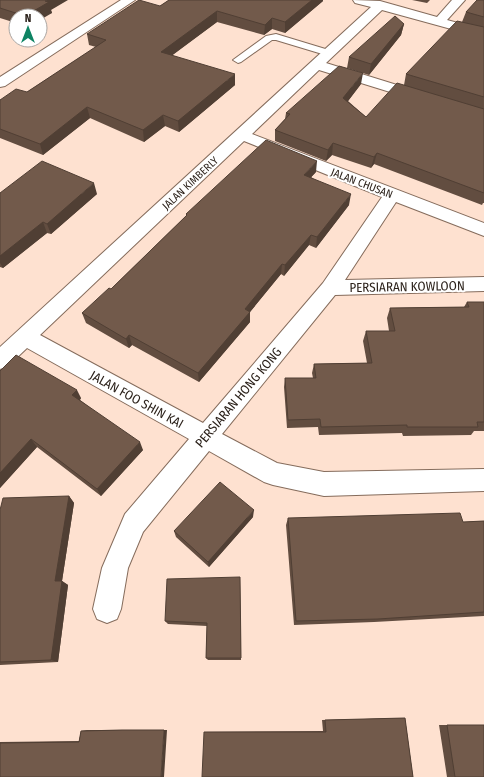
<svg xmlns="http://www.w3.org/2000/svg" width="484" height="777" viewBox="0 0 484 777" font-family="'Fira Sans Condensed',sans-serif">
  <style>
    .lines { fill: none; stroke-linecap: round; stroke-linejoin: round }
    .service-casing { stroke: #856c5c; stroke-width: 2 }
    .minor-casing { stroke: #856c5c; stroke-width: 2 }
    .service { fill: #fff; fill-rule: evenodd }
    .minor { fill: #fff; fill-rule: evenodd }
    .wall { fill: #624d40 }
    .shaded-wall { fill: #503f34 }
    .building { fill: #725a4b; stroke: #503f34 }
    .labels { text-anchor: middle; stroke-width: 4; stroke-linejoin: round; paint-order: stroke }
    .far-street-label { font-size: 11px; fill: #2c221b; stroke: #fff }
    .street-label { font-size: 13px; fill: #2c221b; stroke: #fff }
  </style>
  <rect width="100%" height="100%" fill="#fee1d0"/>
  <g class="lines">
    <defs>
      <path id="service" d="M276,34L332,51L334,53L329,56L276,40H272L241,62L238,63L233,60L266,36Z"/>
      <path id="minor" d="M121,0H135L5,86L0,87V77Z
        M353,0L380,1L437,17L452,0H465L447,20L484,30V38L382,10L326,63L426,94L428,97L426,100L421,101L416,100L319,70L252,134L484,223V236L396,202L345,280L484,277V291L335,295L222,434L277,463L324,472L484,469V491L324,496L273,485L264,482L209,451L143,532L128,568L121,609L117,619L107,623L97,619L93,609L102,568L125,514L189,439L27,348L8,366L0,369V347L371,7L355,3ZM244,141L382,197L323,283L203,423L40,335Z"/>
    </defs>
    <use href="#service" class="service-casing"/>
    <use href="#minor" class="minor-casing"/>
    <use href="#service" class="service"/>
    <use href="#minor" class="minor"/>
  </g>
  <path class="wall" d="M0,0L51,10L52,13L40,16H16V23L0,18Z
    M169,0H323V1L285,33L272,29L264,35L217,22L172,55L235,85L179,132L165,126L144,142L90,118L43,155L0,138V100L27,92L96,47L89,45L87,34L160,6Z
    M412,0H430L427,3Z
    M484,0V203H483L482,205L374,164L371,168L332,155L326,161L275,141V130L285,119L286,113L361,84L348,101L366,117L404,85L406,74L462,22L466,12Z
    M404,24L401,35L369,75L347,68L349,57Z
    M316,172L311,177L349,205L316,248L309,245L284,276L281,274L250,312V322L199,382L132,345L129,348L86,323L82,313L111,289L186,216V214Z
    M0,193L97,194L51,234L47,233L3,268L0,267Z
    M467,302H484V431H474L471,435L403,436L402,433L319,435L318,427L287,428L284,387L285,378H313L312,373L314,364L367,363L363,341L366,331H389L387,318L390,308L464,307Z
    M0,371L81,398L80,400L143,450L101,496L37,447L0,488Z
    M69,496L74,503L62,581L68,585L58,662L0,665V510Z
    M253,517L209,567L176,537L174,531Z
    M288,518L463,522L484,521V616L374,622L294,625L286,525Z
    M240,577L241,660H208L206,658L207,626L168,624L165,621Z
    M405,718L413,777L204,732L323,731L322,720Z
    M439,725H484V777H447Z
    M87,730H167L0,777V742L79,741L81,731Z"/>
  <path class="shaded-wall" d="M47,0H68L51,10L52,13L40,20V16H25Z
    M312,0H323V1L285,33V22Z
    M217,11V22L162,63L161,52Z
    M272,18V29L264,35L265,25Z
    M404,24L401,35L369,75L371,64Z
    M363,73L361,84L342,109L343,98Z
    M235,74V85L179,132L178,121Z
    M87,107L90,118L43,155L40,144Z
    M163,115L165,126L144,142L143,130Z
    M333,143L332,155L326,161L328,150Z
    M377,153L374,164L371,168L374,157Z
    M317,161L316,172L303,186L304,175Z
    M94,183L97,194L51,234L47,224Z
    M351,194L349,205L316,248L317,237Z
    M43,222L47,233L3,268L0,263V256Z
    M311,235L309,245L284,276L285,265Z
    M282,264L281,274L250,312V322L199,382L198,373L245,309Z
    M129,335L132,345L129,348L126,339Z
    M77,390L81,398L77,404L72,395Z
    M31,439L37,447L0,488V473Z
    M140,442L143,450L101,496L97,489Z
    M69,496L74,503L62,581L68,585L58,662L51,660L55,581Z
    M254,510L253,517L209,567L208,562Z
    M164,730H167L164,777H161Z"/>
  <path class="building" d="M0,0H47L45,1L49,2L25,16L0,8Z
    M139,0L160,6L169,0H312L285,22L272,18L265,25L217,11L161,52L235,74L178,121L163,115L143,130L87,107L40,144L0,129V100L16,89L27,92L106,40L87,34Z
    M477,0H484V17L466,12Z
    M395,16L404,24L371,64L349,57Z
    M457,21L484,27V97L406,74Z
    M339,66L363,73L343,98L366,117L397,83L484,109V193L377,153L374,157L333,143L328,150L275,130L290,114L286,113Z
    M266,140L317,161L304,175L351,194L317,237L311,235L285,265L282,264L245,309L250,312L198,373L129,335L126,339L82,313L109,288L111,289L187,215L186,214Z
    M42,161L94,183L47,224L43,222L0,256V193Z
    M467,302H484V422H477L478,427H407V425L321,427L320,419L288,420L285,378H316L314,364L372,363L366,331H395L390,308L469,307Z
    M16,355L77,390L72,395L140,442L97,489L31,439L0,473V371Z
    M220,482L254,510L208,562L174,531Z
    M69,496L55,581H62L51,660L0,662V510L3,498Z
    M460,513L463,522L484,521V612L378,619L296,621L288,518Z
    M240,577L241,658H206L207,623L165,621L167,579Z
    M405,718L413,777H202L204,732H326L325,720Z
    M447,725H484V777H455Z
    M122,730H164L161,777H0V743L79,742L81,731Z"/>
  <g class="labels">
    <g class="far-street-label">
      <text transform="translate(190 183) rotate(-43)" y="4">JALAN KIMBERLY</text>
      <text transform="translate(362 183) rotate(21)" y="4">JALAN CHUSAN</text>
    </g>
    <g class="street-label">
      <text transform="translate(407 286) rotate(-1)" y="5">PERSIARAN KOWLOON</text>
      <text transform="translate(238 397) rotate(-50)" y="5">PERSIARAN HONG KONG</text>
      <text transform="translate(137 399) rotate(29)" y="5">JALAN FOO SHIN KAI</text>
    </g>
  </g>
  <g transform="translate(28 28)"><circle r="19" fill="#ffffff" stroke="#aba7a4"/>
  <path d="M0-3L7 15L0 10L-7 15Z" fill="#0e8463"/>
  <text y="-6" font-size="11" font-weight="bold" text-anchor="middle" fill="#2c221b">N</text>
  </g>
</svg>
